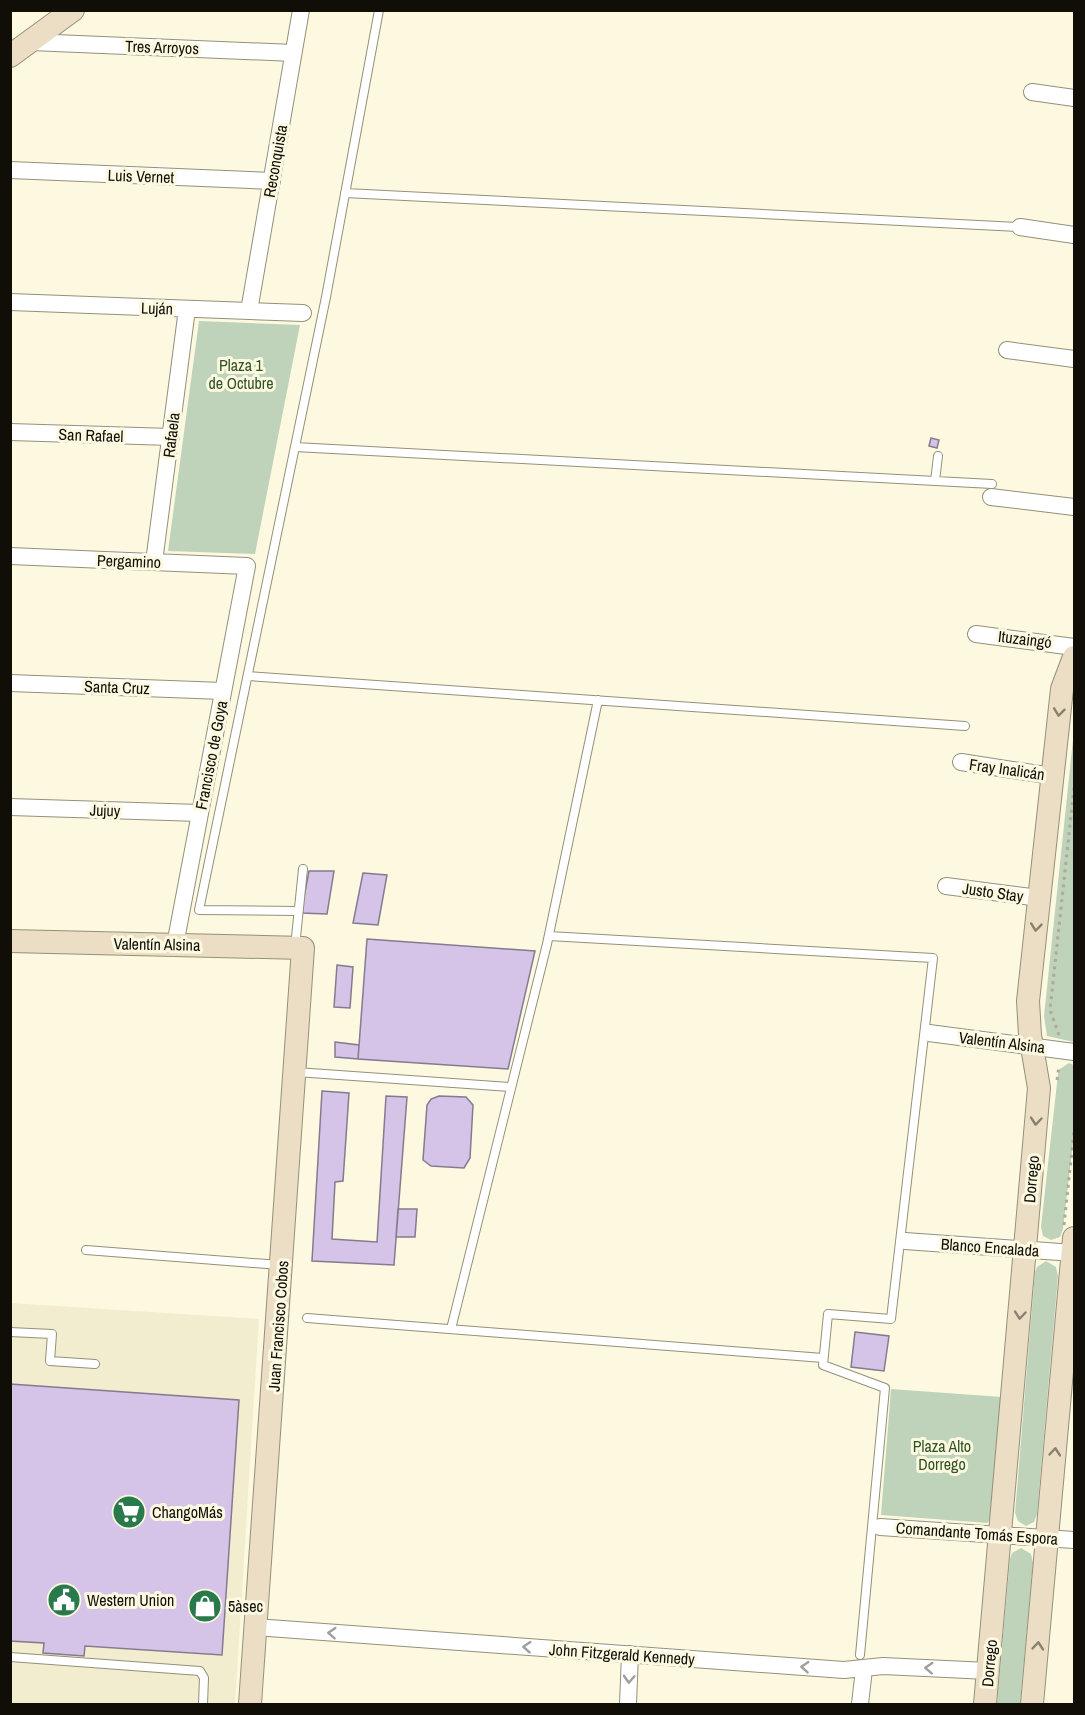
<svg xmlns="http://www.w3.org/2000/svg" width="1085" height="1715" viewBox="0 0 1085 1715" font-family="'Archivo Narrow',sans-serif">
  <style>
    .built { fill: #f2edce }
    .green { fill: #bed3b9 }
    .building { fill: #d5c4e7; stroke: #847b8f; stroke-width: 1.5 }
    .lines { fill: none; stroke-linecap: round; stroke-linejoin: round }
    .lane-casing { stroke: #93907a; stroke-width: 10 }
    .street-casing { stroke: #93907a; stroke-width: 18 }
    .secondary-casing { stroke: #93907a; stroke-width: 24 }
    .path { stroke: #adaa97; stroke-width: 3; stroke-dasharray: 3 4.5; stroke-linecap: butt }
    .lane { stroke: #fff; stroke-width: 8 }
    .street { stroke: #fff; stroke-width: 16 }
    .secondary { stroke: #ecdec4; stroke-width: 22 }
    .oneway { stroke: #89806f }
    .oneway2 { stroke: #9f9f9c }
    .labels { text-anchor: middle; stroke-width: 6; stroke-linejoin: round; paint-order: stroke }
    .street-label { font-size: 16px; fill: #100e07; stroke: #fdf9e1 }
    .park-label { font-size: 16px; fill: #2e5227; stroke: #fdf9e1 }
    .poi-label { font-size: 16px; fill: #100e07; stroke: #fdf9e1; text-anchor: start }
  </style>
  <rect width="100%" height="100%" fill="#fdf9e1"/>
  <path class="built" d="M10,1303L259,1319L235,1704H11Z"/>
  <path class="green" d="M199,321L300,325L255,554L168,551Z
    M1074,730V1042L1047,1036L1044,1016Z
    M1069,1063L1074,1065V1134L1063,1229L1060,1237L1051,1240L1043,1236L1041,1227L1058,1074L1060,1069Z
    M1046,1261L1056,1267L1058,1276L1037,1514L1034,1522L1026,1526L1018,1521L1015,1513L1035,1272L1037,1267Z
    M891,1389L1002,1397L993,1517L987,1523L881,1515Z
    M1021,1548L1031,1554L1033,1563L1020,1704H997L1010,1559L1012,1553Z"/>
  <path class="building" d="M931,438L939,440L937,448L929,446Z
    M309,871H334L327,914L301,913Z
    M363,873L387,875L378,925L353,923Z
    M367,939L535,951L508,1069L358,1059Z
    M337,965L353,967L350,1008L334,1007Z
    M335,1042L359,1045L358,1059L335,1057Z
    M322,1091L349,1093L343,1181L335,1182L332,1239L377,1242L386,1096L407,1097L394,1265L312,1261Z
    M439,1096L466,1097L473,1105L470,1158L464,1168L431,1166L423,1160L427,1105L431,1099Z
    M398,1209H417L415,1237H396Z
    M855,1332L889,1336L884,1371L851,1367Z
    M10,1384L239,1400L222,1655L85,1646L84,1656L43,1653L44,1643L10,1641Z"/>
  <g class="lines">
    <defs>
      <path id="lane" d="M345,193L1020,227
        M295,447L992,484
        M935,481L938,456
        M248,676L965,726
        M297,911L199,910L326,297L379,10
        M549,936L933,958L891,1319L828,1314L823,1365L885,1388L860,1655
        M295,947L303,869
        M296,1072L511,1087
        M86,1250L280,1265
        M307,1318L823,1358
        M451,1329L547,944L598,700
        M10,1332L52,1334L50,1361L95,1364
        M10,1657L200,1671L204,1678L203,1704"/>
      <path id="street" d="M31,42L293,53
        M1032,92L1074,98
        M10,170L272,181
        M1020,227L1074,235
        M10,302L303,313
        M249,311L301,10
        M1007,350L1074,359
        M10,432L171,437
        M991,497L1074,507
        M10,556L247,566L175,945
        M154,562L187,309
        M976,634L1074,647
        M10,683L223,691
        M961,762L1052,776
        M10,807L200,813
        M946,886L1039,898
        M929,1033L1074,1052
        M905,1241L1074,1253
        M880,1527L1074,1540
        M255,1627L844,1670L883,1666L988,1671
        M628,1704L630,1654
        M860,1704L864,1669"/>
      <path id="secondary" d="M10,56L73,10
        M10,941L303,948L250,1704
        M985,1704L1039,1088L1030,1035L1028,1001L1062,689L1074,657
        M1032,1704L1074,1238"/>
    </defs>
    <use href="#lane" class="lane-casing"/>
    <use href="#street" class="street-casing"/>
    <use href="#secondary" class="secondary-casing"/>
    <path class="path" d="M1059,1035L1050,1010L1074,788
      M1057,1080L1059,1066
      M1064,1225L1074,1132"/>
    <use href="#lane" class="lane"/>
    <use href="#street" class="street"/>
    <use href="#secondary" class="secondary"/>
  </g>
  <defs><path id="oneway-chevron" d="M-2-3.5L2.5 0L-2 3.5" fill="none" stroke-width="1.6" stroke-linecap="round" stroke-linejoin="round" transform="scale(1.5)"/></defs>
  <g class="oneway">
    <use href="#oneway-chevron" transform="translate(1059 712) rotate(97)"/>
    <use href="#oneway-chevron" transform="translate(1036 927) rotate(96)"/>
    <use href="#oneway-chevron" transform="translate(1036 1121) rotate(95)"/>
    <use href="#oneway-chevron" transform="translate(1020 1315) rotate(95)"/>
    <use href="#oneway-chevron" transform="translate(1055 1452) rotate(-85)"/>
    <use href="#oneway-chevron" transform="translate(1038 1646) rotate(-85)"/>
  </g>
  <g class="oneway2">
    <use href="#oneway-chevron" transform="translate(332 1633) rotate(-176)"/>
    <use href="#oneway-chevron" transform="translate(527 1647) rotate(-176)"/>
    <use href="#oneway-chevron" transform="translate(805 1667) rotate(-176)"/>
    <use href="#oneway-chevron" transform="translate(929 1668) rotate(-177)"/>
    <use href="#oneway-chevron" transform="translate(629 1679) rotate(93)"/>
  </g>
  <defs>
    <symbol id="supermarket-disc" viewBox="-11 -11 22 22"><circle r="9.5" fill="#28794b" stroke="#fdf9e1"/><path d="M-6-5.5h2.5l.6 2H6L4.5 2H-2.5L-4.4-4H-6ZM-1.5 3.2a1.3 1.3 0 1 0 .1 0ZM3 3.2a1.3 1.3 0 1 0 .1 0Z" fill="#fff"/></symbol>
    <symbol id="civic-disc" viewBox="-11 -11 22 22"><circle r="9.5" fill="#28794b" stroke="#fdf9e1"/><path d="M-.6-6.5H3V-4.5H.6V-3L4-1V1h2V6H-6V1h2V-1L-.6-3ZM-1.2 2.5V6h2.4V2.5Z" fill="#fff"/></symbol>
    <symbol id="shop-disc" viewBox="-11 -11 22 22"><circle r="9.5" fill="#28794b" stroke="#fdf9e1"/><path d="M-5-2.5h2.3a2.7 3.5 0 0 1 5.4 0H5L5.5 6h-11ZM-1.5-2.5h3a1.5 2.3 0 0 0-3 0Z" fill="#fff"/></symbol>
  </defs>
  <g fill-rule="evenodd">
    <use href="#supermarket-disc" x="110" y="1493" width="38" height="38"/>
    <use href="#civic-disc" x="45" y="1581" width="38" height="38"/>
    <use href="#shop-disc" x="186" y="1587" width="38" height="38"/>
  </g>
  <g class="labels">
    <g class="street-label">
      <text transform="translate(162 47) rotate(2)" y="6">Tres Arroyos</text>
      <text transform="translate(275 161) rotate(-80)" y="6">Reconquista</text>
      <text transform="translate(141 176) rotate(2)" y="6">Luis Vernet</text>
      <text transform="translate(157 308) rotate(2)" y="6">Luján</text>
      <text transform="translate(91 435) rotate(2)" y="6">San Rafael</text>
      <text transform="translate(171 435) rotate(-83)" y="6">Rafaela</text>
      <text transform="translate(129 561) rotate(2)" y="6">Pergamino</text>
      <text transform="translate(1025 639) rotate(7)" y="6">Ituzaingó</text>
      <text transform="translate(117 687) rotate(2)" y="6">Santa Cruz</text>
      <text transform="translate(211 755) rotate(-79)" y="6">Francisco de Goya</text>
      <text transform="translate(1007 769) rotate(8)" y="6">Fray Inalicán</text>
      <text transform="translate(105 810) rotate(2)" y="6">Jujuy</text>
      <text transform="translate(993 892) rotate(8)" y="6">Justo Stay</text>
      <text transform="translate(157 944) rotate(1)" y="6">Valentín Alsina</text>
      <text transform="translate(1002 1042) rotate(7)" y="6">Valentín Alsina</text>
      <text transform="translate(1031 1179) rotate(-85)" y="6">Dorrego</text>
      <text transform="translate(990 1247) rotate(4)" y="6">Blanco Encalada</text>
      <text transform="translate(278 1326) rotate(-86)" y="6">Juan Francisco Cobos</text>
      <text transform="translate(977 1533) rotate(4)" y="6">Comandante Tomás Espora</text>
      <text transform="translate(622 1654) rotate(4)" y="6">John Fitzgerald Kennedy</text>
      <text transform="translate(989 1663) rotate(-85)" y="6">Dorrego</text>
    </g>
    <g class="park-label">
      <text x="241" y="371">Plaza 1<tspan x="241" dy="18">de Octubre</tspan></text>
      <text x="942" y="1452">Plaza Alto<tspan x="942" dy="18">Dorrego</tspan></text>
    </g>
    <g class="poi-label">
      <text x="152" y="1518">ChangoMás</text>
      <text x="87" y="1606">Western Union</text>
      <text x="228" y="1612">5àsec</text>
    </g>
  </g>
  <rect width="1085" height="1715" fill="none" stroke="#100e07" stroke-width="24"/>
</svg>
